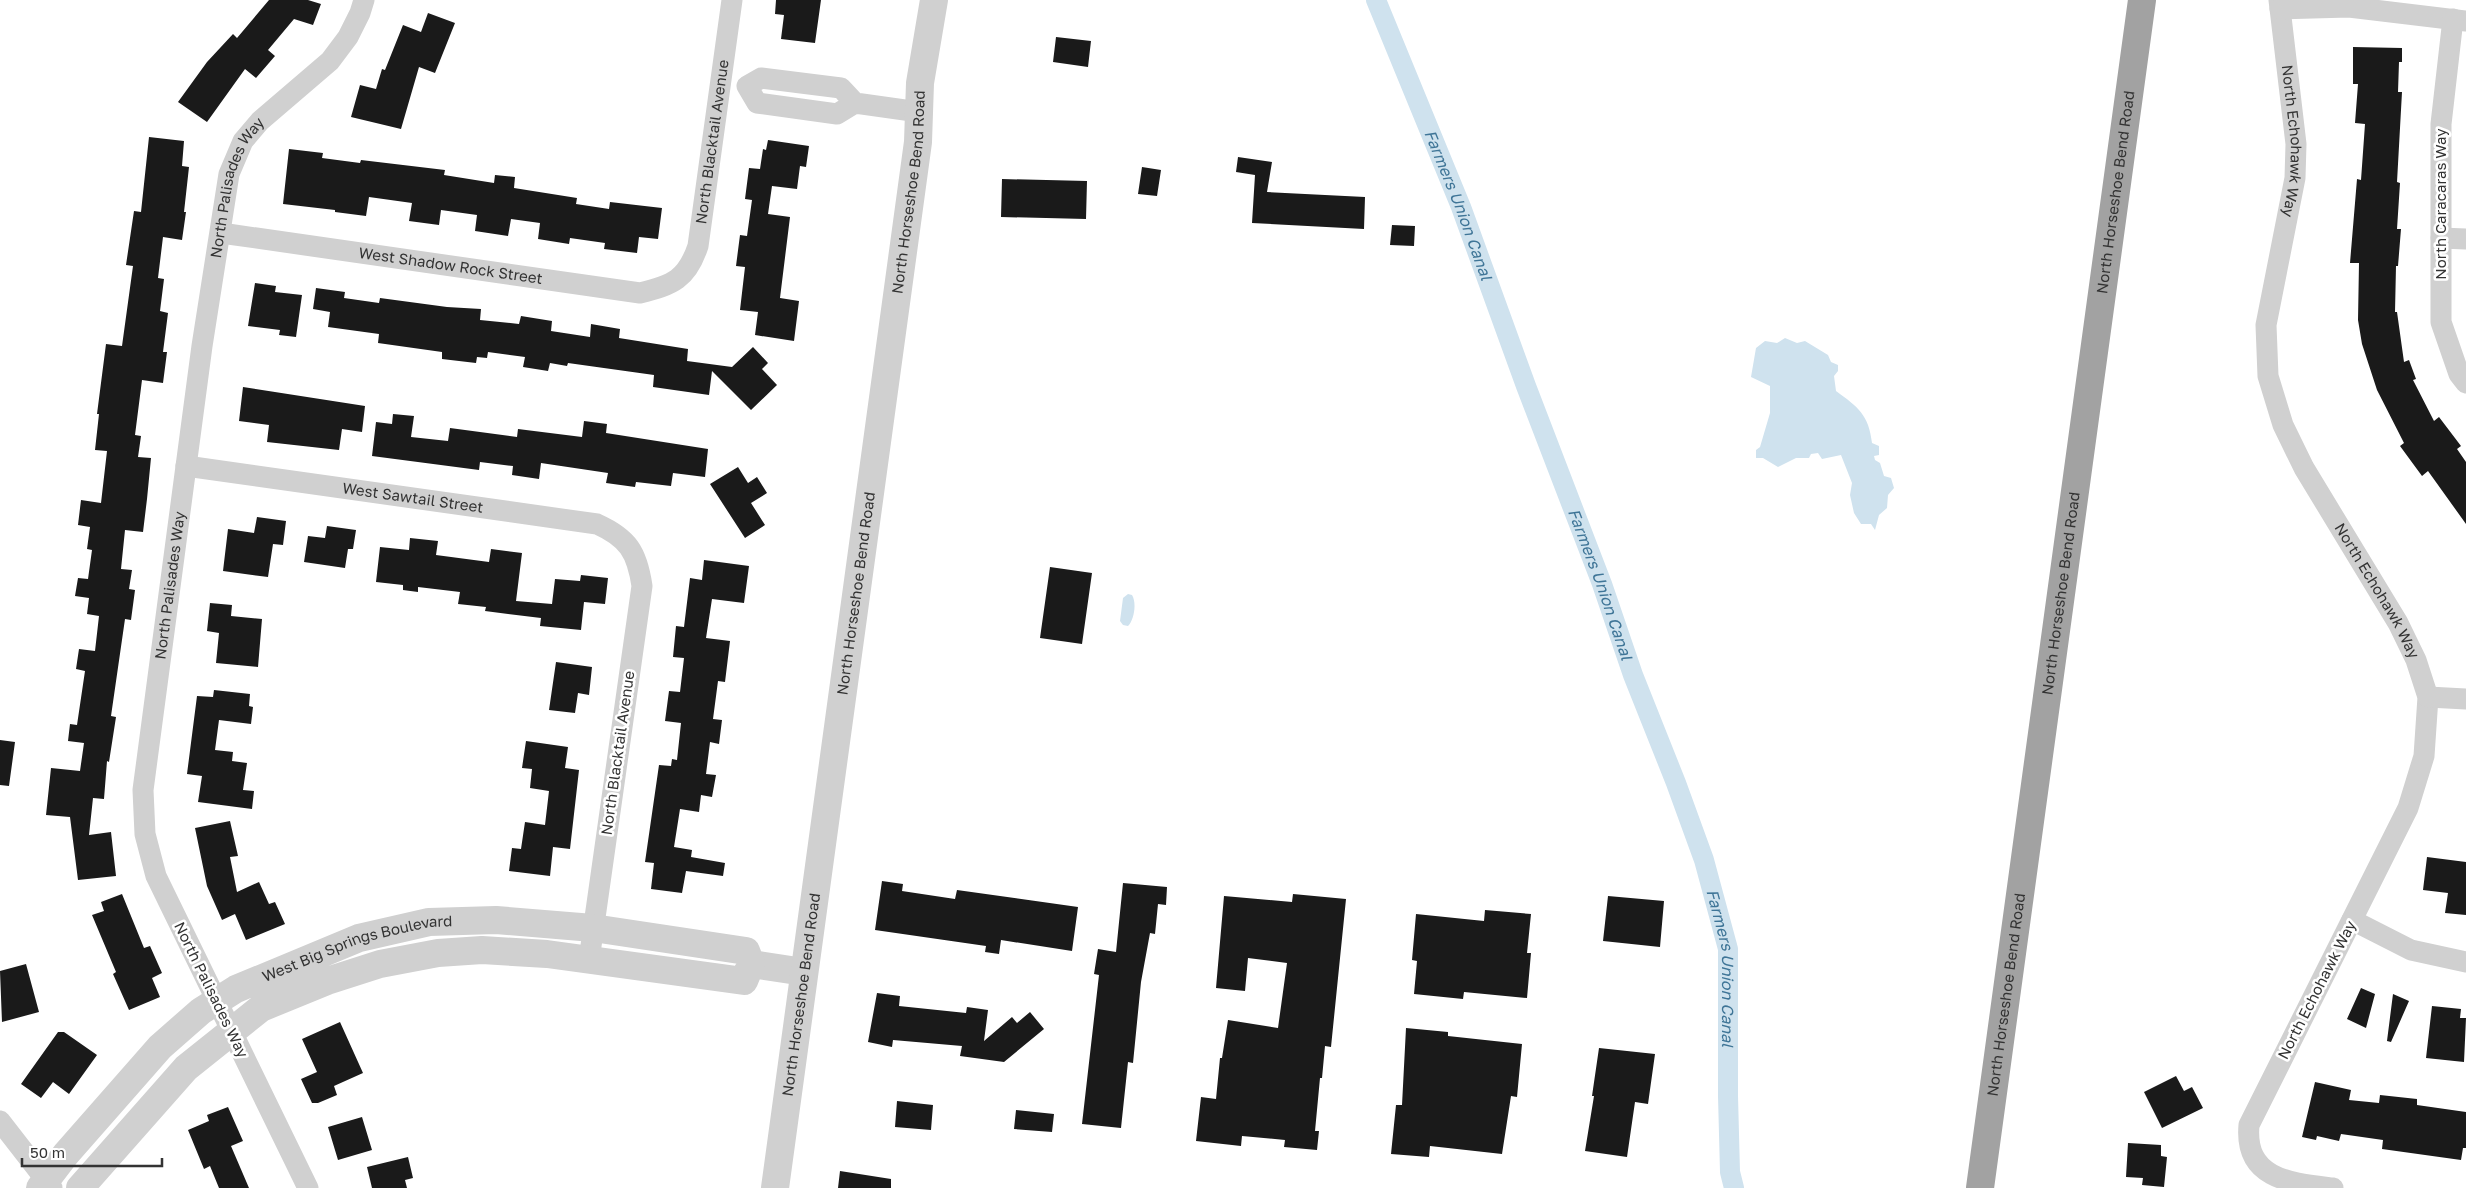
<svg xmlns="http://www.w3.org/2000/svg" width="2466" height="1188" viewBox="0 0 2466 1188" font-family="'Golos Text',sans-serif">
  <style>
    .water { fill: #cfe2ee }
    .lines { fill: none; stroke-linecap: round; stroke-linejoin: round }
    .canal { stroke: #cfe2ee; stroke-width: 20 }
    .building { fill: #1a1a1a }
    .minor { stroke: #d0d0d0; stroke-width: 21 }
    .tertiary { stroke: #d0d0d0; stroke-width: 28 }
    .trunk { stroke: #a2a2a2; stroke-width: 28 }
    .labels { text-anchor: middle; stroke-width: 5; stroke-linejoin: round; paint-order: stroke }
    .street-label { font-size: 15px; fill: #333; stroke: #fff }
    .water-label { font-size: 16px; font-style: italic; fill: #3f7597; stroke: #fff }
  </style>
  <rect width="100%" height="100%" fill="#fff"/>
  <path class="water" d="M1785,338L1797,343L1805,341L1828,355L1831,362L1838,365V371L1834,376L1836,391C1858,407 1869,415 1872,443L1879,446V455L1874,456L1875,460L1880,463L1884,476L1891,478L1894,488L1888,495L1887,508L1879,515L1875,530L1871,524H1861L1854,513L1850,495L1852,483L1841,455L1822,459L1818,453L1811,454L1809,458H1796L1778,467L1763,458H1756V450L1760,447L1770,413V386L1751,377L1756,348L1765,341L1777,343Z
    M1128,594L1132,595C1137,603 1134,620 1128,626L1123,625L1120,621L1123,598Z"/>
  <g class="lines">
    <path class="canal" id="s1" d="M1376,0L1461,207L1526,386L1602,584L1633,675L1676,783L1704,860L1728,949V1096L1730,1172L1734,1188"/>
  </g>
  <path class="building" d="M269,0H308L321,4L313,25L294,19L268,50L275,56L256,78L245,69L207,122L178,102L207,62L233,34L237,38Z
    M776,0H821L815,43L781,39L784,15L775,14Z
    M428,13L455,23L435,73L419,67L401,129L351,117L360,85L376,89L382,69L385,70L403,25L421,32Z
    M1056,37L1091,41L1088,67L1053,62Z
    M2353,47L2402,48V62H2399L2398,92H2402L2397,182L2400,183L2397,229H2401L2398,266H2396L2395,312H2397L2404,362L2409,360L2416,379L2413,380L2434,421L2439,417L2461,446L2457,449L2466,462V524L2428,471L2422,476L2400,446L2404,443L2377,390L2362,344L2358,320L2359,263H2350L2357,179L2361,180L2365,124L2355,123L2358,84H2353Z
    M149,137L184,141L182,166L189,167L184,212H186L182,240L163,237L158,278L164,279L160,311L168,313L163,352H167L163,383L142,380L135,435L141,436L138,457L151,458L147,499L143,532L125,530L121,569L132,570L129,589L135,590L131,620L125,619L111,716L116,717L109,762L107,761L104,799L93,798L89,835L111,832L116,876L78,880L70,817L46,815L51,768L80,771L84,743L68,741L70,724L77,725L85,671L76,669L79,649L95,651L99,616L87,614L89,598L75,596L78,578L88,579L92,550L87,549L90,527L78,525L81,500L101,503L107,451L95,450L99,414H97L106,344L122,346L133,266L126,265L134,211L141,212Z
    M768,140L809,146L806,167L800,166L797,189L772,186L768,214L790,217L780,298L799,301L794,341L755,335L758,312L740,310L745,267L736,266L740,235L747,236L752,200L745,199L749,168L760,169L763,149L766,150Z
    M289,149L323,153L322,158L360,163L361,160L445,170L444,175L494,183L495,175L515,177L514,188L577,198L576,204L609,209L610,202L662,208L658,239L639,237L637,253L604,249L605,243L570,238L569,244L538,239L540,223L511,219L508,236L475,231L477,215L441,210L439,225L409,221L412,203L369,197L366,216L335,212V210L283,204Z
    M1238,157L1272,162L1267,192L1365,197L1364,229L1252,223L1255,175L1236,172Z
    M1142,167L1161,170L1157,196L1138,194Z
    M1002,179L1087,181L1086,219L1001,217Z
    M1392,225L1415,226L1414,246L1390,245Z
    M255,283L276,286L275,292L302,295L296,337L279,335L280,330L248,326Z
    M316,288L345,292L344,298L379,303L380,298L447,307L481,309L480,320L519,324L521,316L552,321L551,331L590,337L591,324L620,329L619,338L688,349L687,361L732,367L753,347L768,363L762,369L777,385L751,410L712,371L709,395L653,387L654,375L568,363L567,366L550,363L548,371L523,367L525,357L488,352L487,358L477,357L476,363L442,359V352L378,343L379,334L328,327L330,312L313,309Z
    M243,387L365,406L362,432L342,429L339,450L267,442L269,425L239,421Z
    M393,414L414,416L411,437L448,441L450,428L517,437L518,429L582,437L584,421L607,424L606,433L708,449L705,477L673,473L671,486L636,482L635,487L606,483L608,473L541,463L539,479L512,475L513,466L480,462L479,470L372,456L376,422L392,424Z
    M738,467L748,483L757,477L767,493L751,503L765,525L745,538L710,484Z
    M257,517L286,521L283,545L273,544L268,577L223,571L228,529L254,533Z
    M327,526L356,530L353,549H348L345,568L304,562L308,536L325,538Z
    M410,538L438,541L436,555L489,562L491,549L522,553L516,601L552,604L555,579L580,581L581,575L608,578L605,604L584,602L581,630L540,626L541,618L485,611L486,607L458,604L460,592L418,587V592L403,590V585L376,582L380,547L409,550Z
    M704,560L749,566L744,603L712,599L706,638L730,641L725,682L718,681L713,719L722,720L719,744L710,742L706,774L716,775L712,797L701,795L699,812L680,809L674,847L692,850L691,857L725,863L723,876L686,871L682,893L651,889L654,863L645,862L659,765L671,766L672,759L677,760L681,723L665,721L669,691L680,692L684,658L673,657L676,626L684,627L690,578L702,580Z
    M1050,567L1092,573L1082,644L1040,638Z
    M210,603L232,605L231,616L262,619L258,667L216,663L219,633L207,631Z
    M556,662L592,667L589,695L578,693L575,713L549,710Z
    M214,690L250,694L249,706L253,707L251,724L219,720L215,750L233,752L232,761L247,763L243,790L254,791L252,809L198,802L202,776L187,774L197,696L213,697Z
    M0,740L15,742L9,786L0,785Z
    M526,741L568,747L565,768L579,770L570,849L553,847L550,876L509,871L512,848L521,849L525,822L545,825L549,791L530,788L532,769L522,768Z
    M230,821L238,856L230,857L237,892L259,882L269,904L275,902L285,924L246,940L235,914L222,920L207,886L195,828Z
    M2427,857L2466,862V915L2445,913L2448,893L2423,890Z
    M882,881L903,884L902,891L955,899L957,890L1078,907L1072,951L1001,940L999,954L985,952L986,946L875,930Z
    M1123,883L1167,887L1166,905L1158,904L1155,934L1150,933L1141,982L1133,1063L1128,1062L1121,1128L1082,1124L1099,975L1094,974L1098,949L1116,952Z
    M122,894L144,948L150,946L162,973L152,978L160,997L129,1010L113,974L116,972L92,915L104,911L101,902Z
    M1293,894L1346,899L1331,1047L1325,1046L1322,1078H1320L1315,1131H1319L1317,1150L1284,1147L1285,1140L1242,1136L1241,1146L1196,1141L1201,1097L1216,1099L1220,1058H1222L1228,1020L1278,1028L1287,963L1248,958L1245,991L1216,988L1224,896L1292,902Z
    M1608,896L1664,901L1660,947L1603,941Z
    M1485,910L1531,914L1527,953H1531L1527,998L1464,992L1463,999L1414,994L1417,961L1412,960L1416,914L1484,921Z
    M26,964L39,1012L2,1022L0,971Z
    M2361,988L2375,994L2366,1028L2347,1019Z
    M877,993L900,996L899,1006L966,1013L967,1007L988,1010L984,1041L1012,1017L1017,1023L1030,1012L1044,1029L1004,1062L960,1056L962,1046L893,1040L892,1047L868,1042Z
    M2393,994L2409,1001L2391,1042L2387,1041Z
    M2432,1006L2461,1009L2460,1018H2466L2464,1062L2426,1058Z
    M340,1022L363,1073L334,1086L337,1095L318,1103H312L301,1079L317,1072L302,1039Z
    M1406,1028L1448,1032V1036L1522,1044L1517,1097L1511,1096L1502,1154L1430,1146L1429,1157L1391,1154L1396,1105H1402Z
    M58,1032H64L97,1055L69,1094L53,1082L41,1098L21,1084Z
    M1599,1048L1655,1054L1648,1104L1635,1102L1627,1157L1585,1151L1594,1096H1592Z
    M2176,1076L2184,1091L2192,1087L2203,1108L2162,1128L2144,1092Z
    M2315,1082L2351,1090L2349,1100L2379,1103L2380,1095L2417,1099V1105L2466,1112V1148H2463L2461,1160L2382,1149L2383,1140L2341,1134L2339,1141L2317,1136L2316,1140L2302,1137Z
    M897,1101L933,1105L931,1130L895,1127Z
    M228,1107L243,1141L231,1146L249,1188H219L210,1166L204,1169L188,1130L209,1121L207,1115Z
    M1016,1110L1054,1114L1052,1132L1014,1129Z
    M362,1117L372,1150L338,1160L328,1127Z
    M2128,1143L2161,1145V1156L2167,1157L2164,1187L2142,1185L2143,1178L2126,1177Z
    M408,1157L413,1178L405,1180L407,1188H372L367,1167Z
    M840,1171L891,1179V1188H838Z"/>
  <g class="lines">
    <g class="minor">
      <path id="s2" d="M2279,0L2296,144L2295,178L2266,325L2268,376L2283,425L2304,468L2398,623L2416,660L2428,697L2424,756L2408,808L2249,1125C2244,1180 2292,1183 2333,1188"/>
      <path d="M2280,9L2349,7L2466,21"/>
      <path d="M2453,19L2441,124V322L2459,374L2466,383"/>
      <path d="M855,103L837,114L757,103L747,86L761,78L841,88L855,103L919,112"/>
      <path id="s3" d="M221,233L640,293C673,285 687,279 698,246L732,0"/>
      <path d="M2441,238L2466,239"/>
      <path id="s4" d="M186,466L597,524C628,538 637,552 642,586L589,960"/>
      <path d="M2428,697L2466,699"/>
      <path d="M2352,920L2411,950L2466,962"/>
      <path d="M0,1121L52,1188"/>
      <path id="s5" d="M308,1188L156,876L145,834L143,790L202,346L229,174L243,141L260,121L330,61L348,37L360,13L364,0"/>
    </g>
    <g class="tertiary">
      <path d="M751,964L804,972"/>
      <path id="s6" d="M40,1188L66,1154L160,1047L201,1011L236,989L359,938L429,922L496,920L593,928L746,951L751,964L744,981L547,954L482,950L438,953L380,964L327,981L261,1008L186,1068L80,1188"/>
      <path id="s7" d="M775,1188L918,142L920,83L934,0"/>
    </g>
    <path class="trunk" id="s8" d="M1980,1188L2142,0"/>
  </g>
  <g class="labels">
    <g class="street-label">
      <text dy="5" stroke="none"><textPath href="#s3" startOffset="608">North Blacktail Avenue</textPath></text>
      <text dy="5" stroke="none"><textPath href="#s2" startOffset="142">North Echohawk Way</textPath></text>
      <text dy="5" stroke="none"><textPath href="#s5" startOffset="1046">North Palisades Way</textPath></text>
      <text dy="5" stroke="none"><textPath href="#s7" startOffset="1005">North Horseshoe Bend Road</textPath></text>
      <text dy="5" stroke="none"><textPath href="#s8" startOffset="1005">North Horseshoe Bend Road</textPath></text>
      <text transform="translate(2441 204) rotate(-90)" y="5">North Caracaras Way</text>
      <text dy="5" stroke="none"><textPath href="#s3" startOffset="232">West Shadow Rock Street</textPath></text>
      <text dy="5" stroke="none"><textPath href="#s4" startOffset="229">West Sawtail Street</textPath></text>
      <text dy="5" stroke="none"><textPath href="#s5" startOffset="641">North Palisades Way</textPath></text>
      <text dy="5" stroke="none"><textPath href="#s2" startOffset="622">North Echohawk Way</textPath></text>
      <text dy="5" stroke="none"><textPath href="#s7" startOffset="600">North Horseshoe Bend Road</textPath></text>
      <text dy="5" stroke="none"><textPath href="#s8" startOffset="600">North Horseshoe Bend Road</textPath></text>
      <text transform="translate(618 753) rotate(-82)" y="5">North Blacktail Avenue</text>
      <text dy="5" stroke="none"><textPath href="#s6" startOffset="410">West Big Springs Boulevard</textPath></text>
      <text transform="translate(211 990) rotate(64)" y="5">North Palisades Way</text>
      <text transform="translate(2317 990) rotate(-63)" y="5">North Echohawk Way</text>
      <text dy="5" stroke="none"><textPath href="#s7" startOffset="195">North Horseshoe Bend Road</textPath></text>
      <text dy="5" stroke="none"><textPath href="#s8" startOffset="195">North Horseshoe Bend Road</textPath></text>
    </g>
    <g class="water-label">
      <text dy="6" stroke="none"><textPath href="#s1" startOffset="221">Farmers Union Canal</textPath></text>
      <text dy="6" stroke="none"><textPath href="#s1" startOffset="626">Farmers Union Canal</textPath></text>
      <text dy="6" stroke="none"><textPath href="#s1" startOffset="1031">Farmers Union Canal</textPath></text>
    </g>
  </g>
  <path d="M22 1158v8h140v-8" fill="none" stroke="#333333" stroke-width="2.5"/>
  <text x="30" y="1158" font-size="15" fill="#333333" stroke="#ffffff" stroke-width="4" paint-order="stroke">50 m</text>
</svg>
